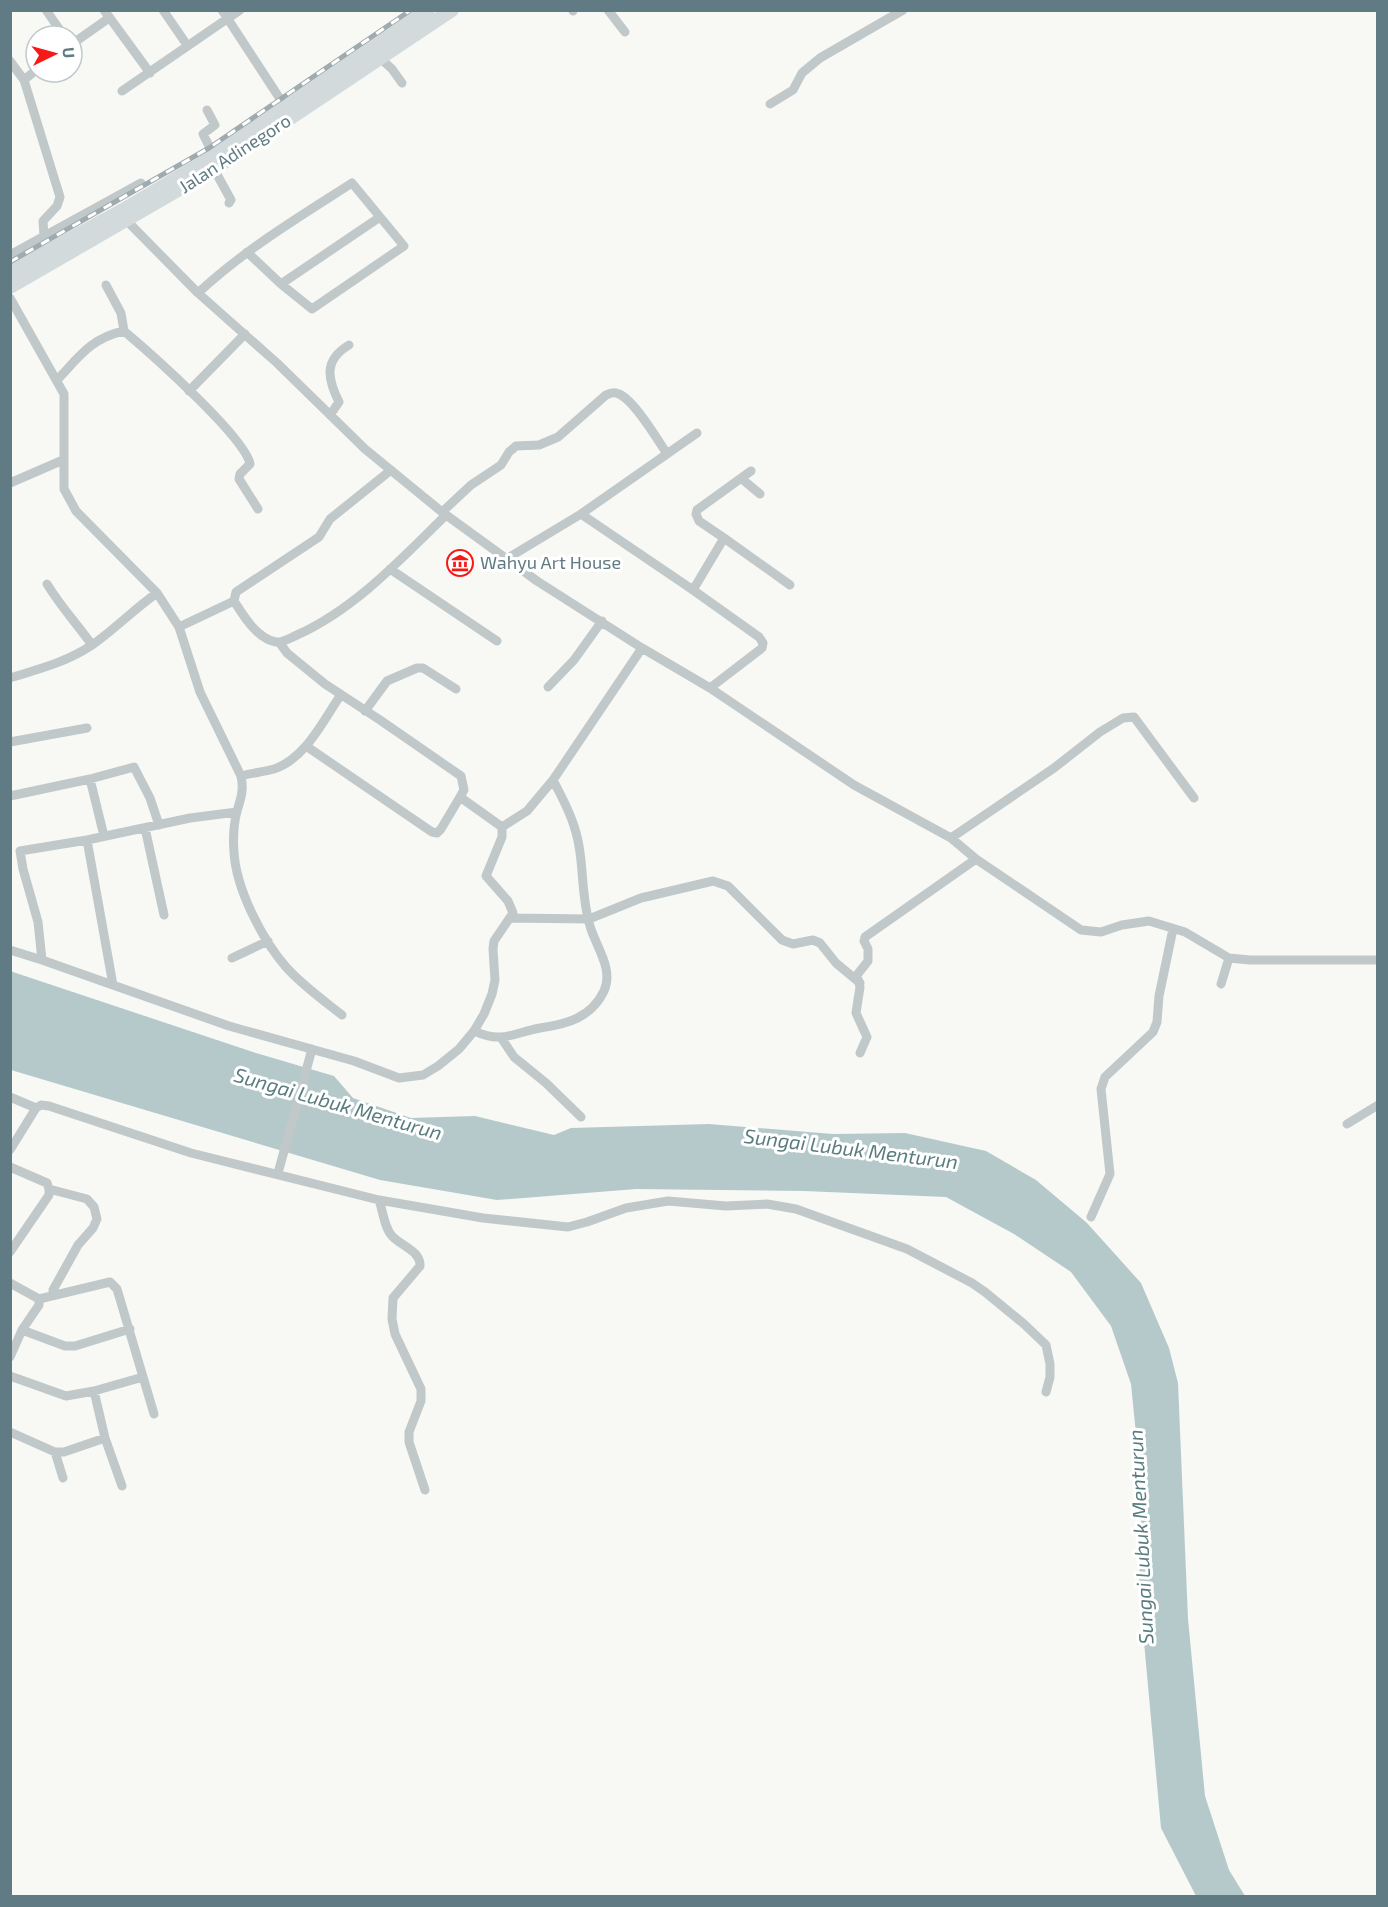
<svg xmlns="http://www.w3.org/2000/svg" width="1388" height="1907" viewBox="0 0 1388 1907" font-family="'Exo 2',sans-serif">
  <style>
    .water { fill: #b5c9ca }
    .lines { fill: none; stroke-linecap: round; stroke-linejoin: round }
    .minor { stroke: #c0c8ca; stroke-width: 9 }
    .highway { stroke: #d2dadc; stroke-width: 14 }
    .rail-casing { stroke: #9fabaf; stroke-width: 5 }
    .rail { stroke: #fff; stroke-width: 3; stroke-dasharray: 9; stroke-linecap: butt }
    .labels { text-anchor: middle; stroke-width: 6; stroke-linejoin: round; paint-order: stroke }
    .street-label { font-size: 18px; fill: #607b83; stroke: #fff }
    .poi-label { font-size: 18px; fill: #607b83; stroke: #fff; text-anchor: start }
    .water-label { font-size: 20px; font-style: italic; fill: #5a7c7e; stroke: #fff }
  </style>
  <rect width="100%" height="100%" fill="#f8f8f5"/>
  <path class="water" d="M10,971L256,1053L334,1076L353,1098L411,1118L475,1116L554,1135L571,1128L709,1124L833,1134L905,1133L986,1151L1036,1180L1087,1223L1141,1283L1169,1348L1178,1383L1188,1619L1205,1796L1229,1870L1245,1896H1196L1161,1828L1139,1587L1142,1494L1131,1384L1111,1326L1071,1272L1014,1234L946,1197L804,1191L636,1189L497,1200L380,1180L11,1070Z"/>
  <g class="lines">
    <path class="minor" d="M46,10L64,36
      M104,10L150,73
      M163,10L187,45
      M222,10L286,108
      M608,10L625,32
      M573,11V10
      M72,44L109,18
      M380,58L392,69L402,83
      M10,61L24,80L60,197L57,206L43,221L44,236
      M24,80L36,70
      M122,91L240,10
      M770,104L793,90L802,73L820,58L903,10
      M207,110L215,125L203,134L214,156
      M214,169L231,200L229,203
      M127,221L198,293L277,363L365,449L442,512L537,581L642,648L710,688L854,785L951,838L976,859L1081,930L1101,932L1122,925L1149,921L1185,932L1229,958L1250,960H1378
      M10,255L141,183
      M281,284L380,217
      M106,285L121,313L124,331
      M198,293C244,250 299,217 352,183L404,246L312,309L281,284L247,252
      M10,298L64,394V489L76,511L157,593L179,627L200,692L241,776C244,790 241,798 237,811C234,823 233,840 234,852C236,889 262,939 286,967C302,985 323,1000 342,1015
      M57,380C79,357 91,338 124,331C149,352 245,437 250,464L240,474L239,479L258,509
      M189,391L245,334
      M330,415L339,402C327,378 324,360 349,345
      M391,470L330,519L319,537L236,592L234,601C243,615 257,639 276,642C283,643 290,638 297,635C355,609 401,559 446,515
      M742,479L760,494
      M10,483L63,460
      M442,512L471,485L501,465L509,452L516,446L539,445L558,437L606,395C610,393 615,392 619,394C634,400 658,440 667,454
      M581,514L693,590L759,637L763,643L762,648L710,688
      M724,538L699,521L696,514L697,510L751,471
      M508,558L581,514L697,433
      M390,569L497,641
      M47,584C61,607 77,624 92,645
      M693,590L724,538L790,585
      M179,627L234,601
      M279,642L287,653L325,684L380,720L461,776L464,790L460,797
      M10,678C39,669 67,662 92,645C114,630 134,609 157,593
      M548,687L574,660L602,621
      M365,711L387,681L417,668H423L456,689
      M10,742L87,728
      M306,746L432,832L437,833L441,829L460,797L502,827
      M241,776C252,773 263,772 274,769C305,759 323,721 340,696
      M90,779L134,767L150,798L159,825
      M10,796L90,779L104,836
      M237,812L190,818L87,840L20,851L23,869L38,922L42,960L229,1026L354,1061L399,1078L423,1075L438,1066L459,1049L474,1031L484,1014L492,994L495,980L493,949L494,941L513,913L508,901L486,876L502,837V827
      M502,827L527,811L553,780
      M145,828L164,915
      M951,838L1054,768L1100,732L1123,718L1134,717L1194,798
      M87,840L113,985
      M510,918L589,919L641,898L713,881L728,886L782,940L793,944L813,940L820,943L836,963L860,983
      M10,950L42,960
      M232,958L268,941
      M1221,984L1229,958
      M474,1031C502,1044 513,1033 540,1028C567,1024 591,1018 604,991C614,969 596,947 590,926C580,894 585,858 574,826C569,810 561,795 553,780L642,648
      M502,1039L514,1057L546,1083L581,1117
      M860,1053L867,1037L856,1013L860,987L857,975L868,961V949L864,941L865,937L976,859
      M10,1097L36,1108
      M1347,1124L1378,1105
      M10,1150L36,1108L41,1105L49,1106L191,1153L379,1200L483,1218L568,1227L587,1222L626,1208L668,1201L726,1206L767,1204L796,1209L907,1249L972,1283L985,1292L1024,1324L1046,1345L1050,1364V1377L1046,1392
      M10,1167L47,1183L49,1189L87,1199L94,1207L97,1219L93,1228L78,1245L53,1290L54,1295
      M278,1173L312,1049
      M379,1200C383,1211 384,1227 392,1236C401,1246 421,1251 420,1266L393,1298L392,1319L395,1334L421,1389V1401L409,1432V1442L425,1490
      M1091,1217L1110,1174L1101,1089L1105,1077L1153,1032L1157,1022L1159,996L1173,929
      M10,1252L49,1195V1189
      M10,1283L39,1299V1305L22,1330L10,1357
      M39,1299L110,1282L117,1289L154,1414
      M22,1330L65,1346H75L130,1329
      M10,1376L66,1396L94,1391L143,1377
      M94,1391L105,1438L122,1486
      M10,1432L55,1452H64L105,1438
      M55,1452L63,1478"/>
    <path class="highway" d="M10,272L123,210L214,156L428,10
      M10,287L214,169L452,10"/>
    <defs>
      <path id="rail" d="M10,262L209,148L411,10"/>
    </defs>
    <use href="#rail" class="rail-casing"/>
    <use href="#rail" class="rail"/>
  </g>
  <defs>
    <symbol id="museum-ring" viewBox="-11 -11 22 22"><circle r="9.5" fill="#fff" stroke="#f51918" stroke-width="1.5"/><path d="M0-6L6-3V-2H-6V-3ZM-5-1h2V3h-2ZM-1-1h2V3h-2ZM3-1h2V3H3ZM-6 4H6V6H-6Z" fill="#f51918"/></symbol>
  </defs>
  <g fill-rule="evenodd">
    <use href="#museum-ring" x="445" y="548" width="30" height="30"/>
  </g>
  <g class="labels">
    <g class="street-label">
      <text transform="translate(235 154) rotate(-33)" y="6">Jalan Adinegoro</text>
    </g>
    <g class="poi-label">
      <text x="480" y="569">Wahyu Art House</text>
    </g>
    <g class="water-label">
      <text transform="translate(338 1104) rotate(16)" y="7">Sungai Lubuk Menturun</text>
      <text transform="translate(851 1149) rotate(7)" y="7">Sungai Lubuk Menturun</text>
      <text transform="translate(1141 1537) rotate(-93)" y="7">Sungai Lubuk Menturun</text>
    </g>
  </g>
  <rect width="1388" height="1907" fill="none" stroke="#607b83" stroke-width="24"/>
  <g transform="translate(54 54) rotate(85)"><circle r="28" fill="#ffffff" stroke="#bfcacd" stroke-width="1.5"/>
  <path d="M0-4.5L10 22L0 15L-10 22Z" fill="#f51918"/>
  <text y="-9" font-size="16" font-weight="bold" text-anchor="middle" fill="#607b83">U</text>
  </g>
</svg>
